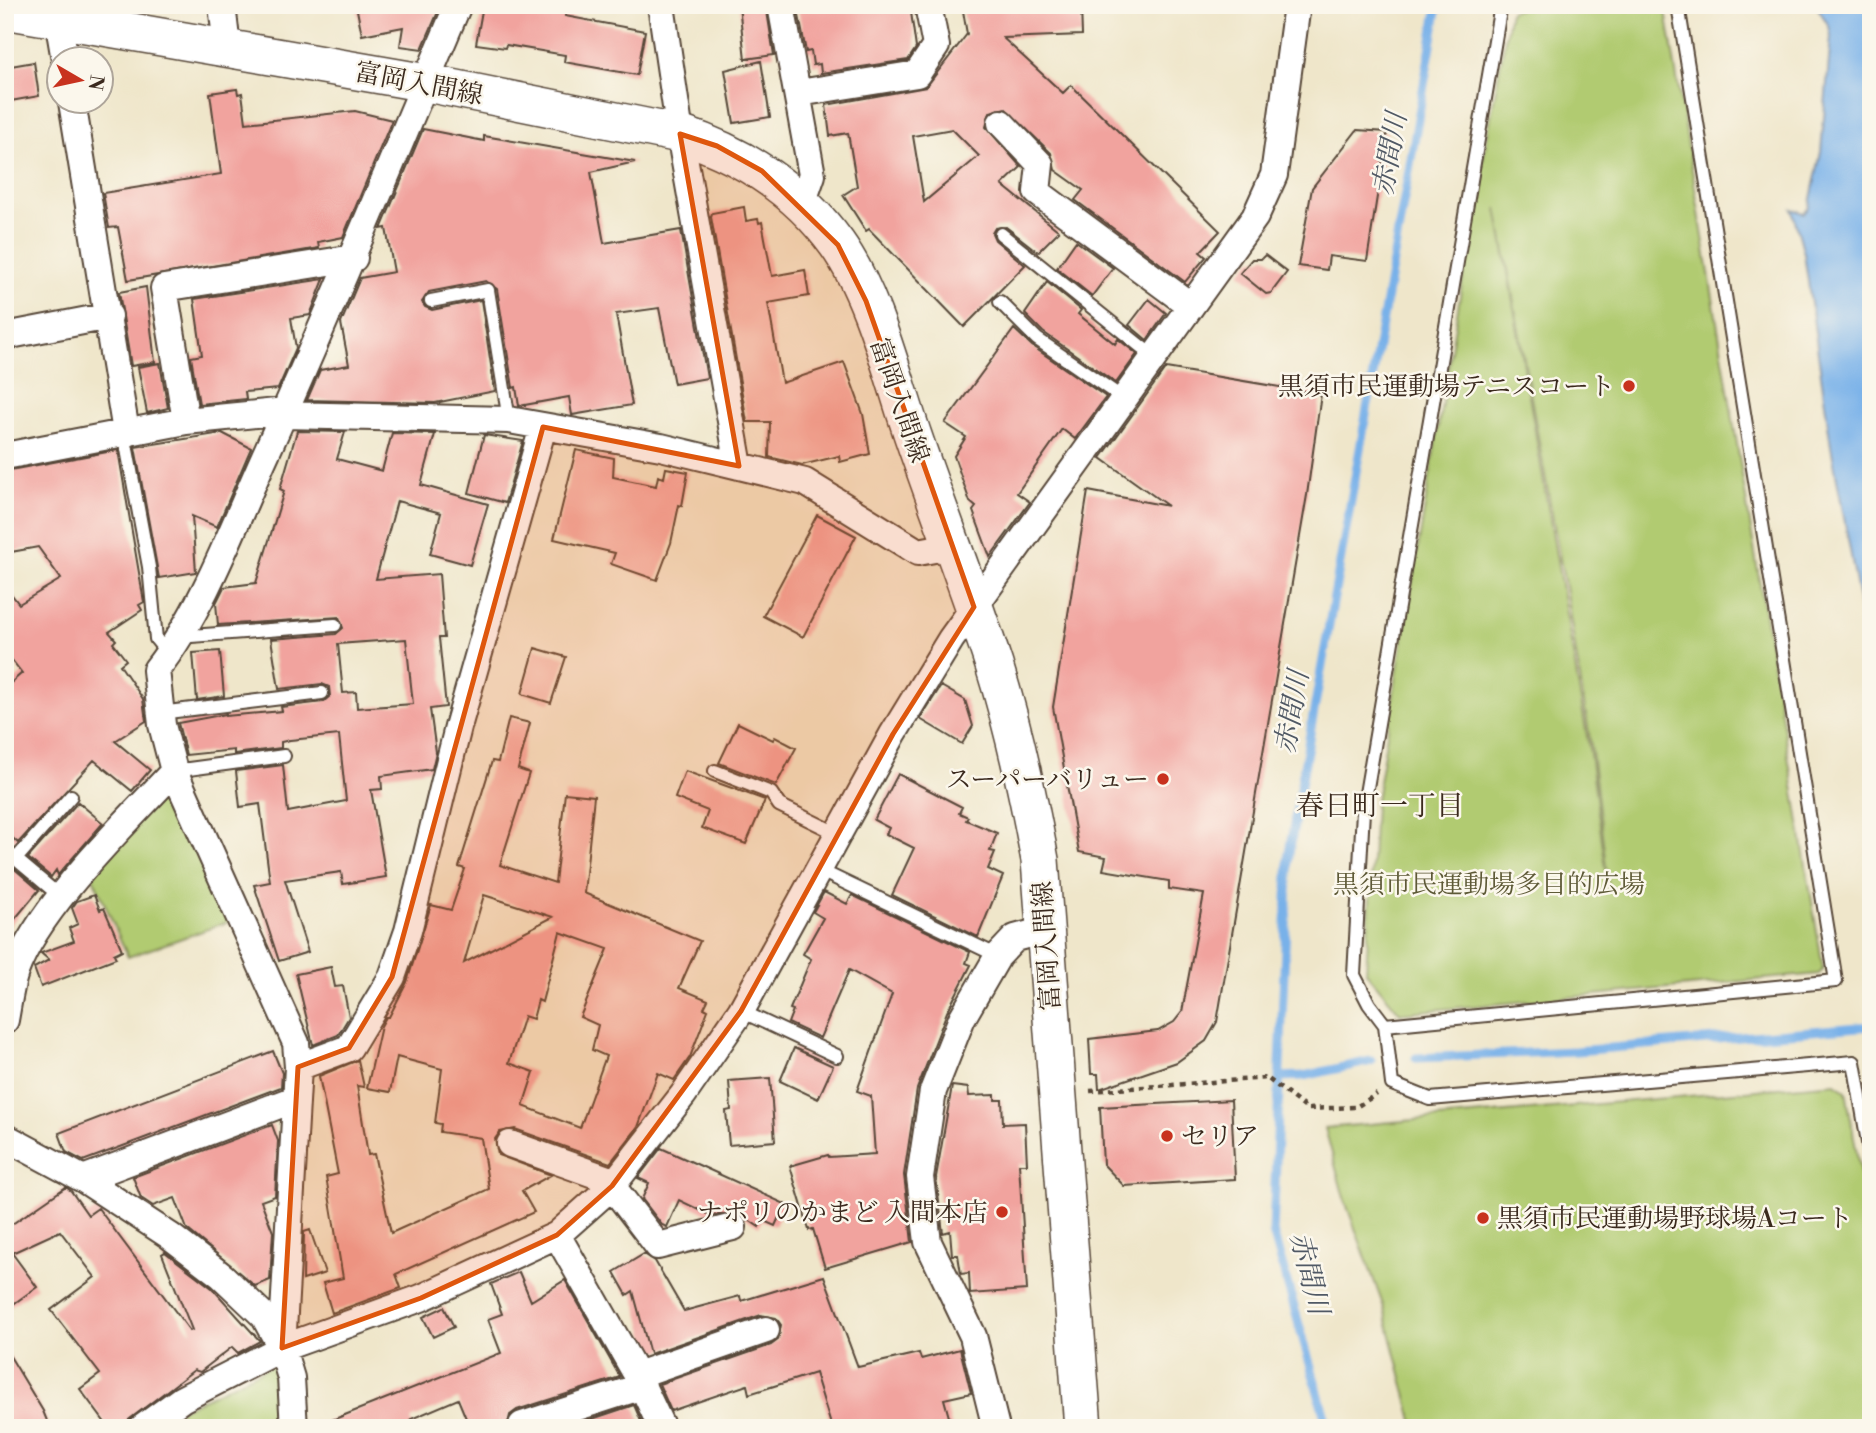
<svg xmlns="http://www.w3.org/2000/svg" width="1876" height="1433" viewBox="0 0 1876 1433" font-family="'Libre Bodoni','Noto Serif JP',serif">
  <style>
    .green { fill: #b1cb71; stroke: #767a48; stroke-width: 2; fill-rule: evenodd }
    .water { fill: #78b1e9; stroke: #5a6e84; stroke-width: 2 }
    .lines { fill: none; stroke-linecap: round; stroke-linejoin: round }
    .stream { stroke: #78b1e9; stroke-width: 9 }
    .building { fill: #f1a39e; fill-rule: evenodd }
    .lane-casing { stroke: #564638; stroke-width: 16 }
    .street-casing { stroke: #564638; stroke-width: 30 }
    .secondary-casing { stroke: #564638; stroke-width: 40 }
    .path { stroke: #564638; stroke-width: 4.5; stroke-dasharray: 5 5; stroke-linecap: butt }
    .lane { stroke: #fff; stroke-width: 12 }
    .street { stroke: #fff; stroke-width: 26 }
    .secondary { stroke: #fff; stroke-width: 37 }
    .marked { fill: #df570d; fill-opacity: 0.2; stroke: #df570d; stroke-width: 5; stroke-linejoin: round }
    .poi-dot { fill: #c8321e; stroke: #fbf7ec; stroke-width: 2.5 }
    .labels { text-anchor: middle; stroke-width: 5; stroke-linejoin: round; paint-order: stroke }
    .street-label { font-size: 26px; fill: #3b2a1e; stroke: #fbf7ec }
    .poi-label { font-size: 26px; fill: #3b2a1e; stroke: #fbf7ec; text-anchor: end }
    .park-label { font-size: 26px; fill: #5e5a37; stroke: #fbf7ec }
    .water-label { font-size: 28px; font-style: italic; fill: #505965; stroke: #fbf7ec }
    .neighbourhood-label { font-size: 28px; fill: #3b2a1e; stroke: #fbf7ec }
  </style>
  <rect width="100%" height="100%" fill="#fbf7ec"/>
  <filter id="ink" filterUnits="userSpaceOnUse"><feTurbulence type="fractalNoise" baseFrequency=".0143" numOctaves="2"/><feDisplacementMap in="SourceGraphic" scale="14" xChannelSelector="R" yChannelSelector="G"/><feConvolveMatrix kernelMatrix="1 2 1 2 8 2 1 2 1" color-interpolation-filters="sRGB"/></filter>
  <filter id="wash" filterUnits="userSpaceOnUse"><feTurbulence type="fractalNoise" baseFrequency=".00686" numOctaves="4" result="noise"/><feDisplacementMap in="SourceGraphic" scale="28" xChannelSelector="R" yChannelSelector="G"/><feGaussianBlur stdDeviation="1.57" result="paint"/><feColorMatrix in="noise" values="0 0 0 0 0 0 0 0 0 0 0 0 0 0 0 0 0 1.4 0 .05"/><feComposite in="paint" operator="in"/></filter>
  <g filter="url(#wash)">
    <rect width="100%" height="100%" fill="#efe6ca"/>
    <path class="green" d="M1547,5H1665L1823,969L1819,974L1400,1013L1366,972L1375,806L1479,182L1510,11ZM1497,208L1566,592L1592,752L1609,891L1590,754Z
      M165,791L174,792L231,921L128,957L92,875Z
      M1836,1083L1846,1091L1871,1236V1428H1415L1383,1305L1344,1198L1325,1128Z
      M272,1365L280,1367L285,1428H158L182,1409Z"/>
    <path class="water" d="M1816,5H1871V665L1831,446L1804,253L1792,209L1804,213L1809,208L1821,152L1831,36L1829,26Z"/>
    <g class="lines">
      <path class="stream" d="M1416,1058L1576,1051L1871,1026
        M1279,1077L1304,1076L1371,1061
        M1328,1428L1273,1232L1289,853L1438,5"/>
    </g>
    <g id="blocks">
      <path class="building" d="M356,5H441L422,49L400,46L403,27L362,35Z
        M483,5H567L565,16L645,31L637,75L564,62L565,55L506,45L505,48L476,44Z
        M739,5H766L774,55L745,59Z
        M797,5H910L916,48L908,60L821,73L820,64L813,65L811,51L806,52Z
        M962,5H1081L1082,35L1003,38L1063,93L1071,85L1220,231L1200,252L1206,257L1185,282L1075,200L1083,190L1055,170L1051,153L1005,108L990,112L986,127L1021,167L1002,185L1059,231L1038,252L1006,227L995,228L992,233L995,240L1025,265L964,327L869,229L866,231L843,195L857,186L848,133L830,136L826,105L926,87L967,34ZM952,129L979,156L924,202L913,136Z
        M761,61L770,117L734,123L725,70Z
        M34,62L39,96L5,102V67Z
        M237,89L238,94L242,93L246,123L355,111L392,120L343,237L318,242L319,248L128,280L118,227L109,228L103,193L221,174L210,93Z
        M423,129L484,141V136L635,162L591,172L604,243L681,230L707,378L674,384L659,308L616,314L632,405L572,415L569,397L519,406L516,387L513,388L497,289L486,281L429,292L422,302L425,307L432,310L481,300L495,391L435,403L307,400L320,370L349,365L341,323L360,278L394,272L386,228L381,229Z
        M1357,130L1387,132L1367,261L1329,256L1327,270L1298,266L1312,188Z
        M744,207L746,221L758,219L759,223L762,222L772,276L805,270L809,296L768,303L782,383L844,362L863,414L870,454L840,462L839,456L802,465L769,457L770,422H747L711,217L712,213Z
        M1076,241L1113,268L1092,296L1057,268Z
        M1265,255L1287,272L1271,293L1266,294L1240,273L1252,259H1261Z
        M324,279L310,315L291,318L296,348L278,389L245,392L246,399L199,404L191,357L202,355L194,299Z
        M1047,282L1081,310L1078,314L1115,344L1118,339L1137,354L1116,383L1043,332L1025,314Z
        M146,287L155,362L131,366L119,292Z
        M1149,299L1166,313L1147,340L1129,325Z
        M1014,329L1032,346L1106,397L1075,439L1062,429L1017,493L1030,502L990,557L973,511L976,507L970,502L954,456L966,437L945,423Z
        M160,363L168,408L147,413L138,367Z
        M1166,368L1321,394L1307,495L1217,1022L1206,1041L1177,1062L1099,1089L1098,1074H1091L1089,1039L1158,1031L1174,1022L1182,1012L1204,894L1169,889V881L1103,870L1106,857L1079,852L1053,707L1088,491L1168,506L1101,458Z
        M297,431L345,432L337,459L382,471L392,433L435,434L421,485L488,504L470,565L430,554L441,513L397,501L376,579L439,574L444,638H439L446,707L430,709L436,752L432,769L381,776L382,789L371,790L386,877L343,884L341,872L285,880L308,952L279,961L254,885L270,882L260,804L240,807L236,771L283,765L288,812L346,801L339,735L290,740L281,742V748L234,754V750L186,755L178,723L226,714V716L282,711L281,707L323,702L330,696L329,687L322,684L279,689L271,639L336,634L343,628L339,617L218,625L216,603L224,587L256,583L284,491L280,489ZM406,639L413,704L357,708L356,692L343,693L338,644Z
        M222,433L251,448L217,527L192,516L196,572L159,578L135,447Z
        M484,435L523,441L505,503L469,493Z
        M118,450L144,602L139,605L142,610L109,632L116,640L113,643L126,660L120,665L143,699L146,721L115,741L150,770L132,791L94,760L18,843L5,831V688L22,673L5,651V586L19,604L61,579L38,547L11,552L10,549L5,550V471Z
        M576,450L614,458L613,477L656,486L658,476L664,478L666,468L688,472L682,506L679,505L671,543L657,580L611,564L615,553L554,539Z
        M817,515L856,536L803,637L763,616Z
        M535,648L566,657L551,703L522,694Z
        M220,651L224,696L197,700L193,653Z
        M941,686L965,700L973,726L962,744L920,719Z
        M509,718L530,723L518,769L529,773L500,865L555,883L565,793L594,796L584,893L700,941L679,988L708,1000L704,1008L708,1010L690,1057L674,1080L658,1073L638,1127L610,1163L515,1129L500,1132L495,1139L498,1155L551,1175L522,1191L534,1212L396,1274L401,1288L332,1313L323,1283L343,1278L326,1177L338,1174L319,1076L358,1060L364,1087L357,1086L368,1155L374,1154L391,1233L489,1189L481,1138L440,1132L441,1124L435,1123L442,1069L397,1057L390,1092L367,1088L381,1026L386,1017H389L407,982L431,905L451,910L465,869L459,867L492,761L498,762ZM484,895L553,917L464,963ZM560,932L608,949L580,1017L598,1025L592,1050L606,1056L580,1128L523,1106L534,1072L509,1063L524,1016L533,1019L538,1000L542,1002Z
        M738,723L773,740L775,737L796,748L776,785L719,763Z
        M685,771L765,800L746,844L702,828L708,811L675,798Z
        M898,774L962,807L959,813L968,817L966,820L997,833L990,851L995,852L988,869L1003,876L978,937L892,895L914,848L886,834L889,828L874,820Z
        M78,802L103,823L58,875L56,870L51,877L28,858Z
        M10,865L39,890L5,931V870Z
        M824,892L847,904L852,895L970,952L966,963L971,965L947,1012L917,1089L904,1175L912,1242L825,1268L813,1229L809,1230L790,1166L828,1155L829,1157L875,1154L871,1096L857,1091L892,994L849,970L820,1038L788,1023L793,1010L790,1009L811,959L803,954L823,918L813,912Z
        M94,895L100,910L104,908L122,950L114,954L116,958L41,987L34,968L49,960L41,953L74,941L69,928L78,924L72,908L77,901Z
        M331,967L335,987L343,986L349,1017L338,1035L313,1045L296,974Z
        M794,1048L833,1066L818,1099L780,1081Z
        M273,1051L282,1073L281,1087L83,1161L66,1152L59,1133Z
        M770,1078L775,1141L729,1145L726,1111L731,1110L729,1081Z
        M952,1086L968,1088L969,1096L995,1095V1100H1002L1003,1124L1025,1123L1027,1164H1019L1027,1290L970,1294L969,1273L961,1274L958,1255H952L950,1231L943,1233L936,1177Z
        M1231,1100L1235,1179L1124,1186L1103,1164L1100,1107Z
        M272,1125L278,1141L275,1196L261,1201L273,1232L270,1280L255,1286L187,1229L175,1198L153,1206L141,1198L133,1177Z
        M661,1148L785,1204L775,1226L762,1220L759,1227L737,1212L712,1216L679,1200L667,1227L662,1225L642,1199L649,1183L638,1178Z
        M66,1187L71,1191L88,1215L98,1208L190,1331L192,1330L162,1254L165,1252L212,1288L260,1341L238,1353L232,1347L200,1372L194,1370L118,1428H109L80,1389L100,1374L51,1310L95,1277L60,1231L12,1253L37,1287L5,1310V1229Z
        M310,1230L325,1273L303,1280L304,1232Z
        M644,1254L655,1261L684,1311L740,1296L741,1301L824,1276L858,1367L919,1353L921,1359L960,1349L971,1393L944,1399L952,1428H832L815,1373L749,1394L747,1385L671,1411L659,1384L771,1345L778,1340L781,1325L776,1318L761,1315L650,1354L633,1291L627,1295L614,1272Z
        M519,1272L531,1301L565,1280L620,1377L517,1410L510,1415L507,1428H470L458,1399L411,1419L413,1428H312L501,1353L488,1319L502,1314L491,1284Z
        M444,1307L454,1327L433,1337L423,1317Z
        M5,1348L43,1411L50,1428H5Z
        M634,1405L644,1428H565Z"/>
    </g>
  </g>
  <g filter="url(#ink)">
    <use href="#blocks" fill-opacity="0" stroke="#564638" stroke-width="2"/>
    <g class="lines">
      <defs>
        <path id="lane" d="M1501,5L1363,811L1354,975L1369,1004L1385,1025L1836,981L1678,5
          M1001,234L1154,357
          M431,301L488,290L509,420
          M1000,302L1037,339L1124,399
          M126,432V444L149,567L156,639L168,654
          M178,637L335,625
          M160,713L322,693
          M174,771L284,756
          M715,771L771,793L779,805L838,834
          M5,850L61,897
          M16,859L71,796
          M819,870L998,956
          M741,1011L837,1056
          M1385,1025L1392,1084L1430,1099L1854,1062L1871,1160"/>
        <path id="street" d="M222,5L227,47
          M661,5L680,134L739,466
          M781,5L812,175L802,204
          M58,19L65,60
          M799,93L917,74L936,46L928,5
          M72,102L126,432
          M1001,123L1040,164L1037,192L1191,306
          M5,336L109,316
          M284,415L509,420L661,447L805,482L918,552L951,546
          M186,421L164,288L354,258
          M5,456L186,421L286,411
          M5,1020C8,1004 10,987 15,972C38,907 126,823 174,771
          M298,1067L349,1048L392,977L408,931L458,727L543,427
          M5,1137L83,1179L170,1236L222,1276L264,1316L281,1347
          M510,1144L616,1182
          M83,1179L295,1099
          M612,1186L658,1246L733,1227
          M557,1235L637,1375L662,1428
          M637,1375L766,1330
          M522,1425L643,1386
          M142,1428L182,1399L282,1348L421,1298L557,1235L612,1186L683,1095L741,1011L893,734L951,639L1255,217L1274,175L1297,5
          M294,1428L291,1378L282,1348L298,1067L296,1043L174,771L162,725L156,670C203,610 233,527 264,458C332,308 394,156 458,5
          M996,1428L973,1336L928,1242L920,1177L933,1091L962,1018L998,956L1015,938L1045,930"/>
        <path id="secondary" d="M5,10L427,83L680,134C742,154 798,190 837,244C874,296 892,375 913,436C939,512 969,588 994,665C1014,729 1028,794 1040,860L1083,1428"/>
      </defs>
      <use href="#lane" class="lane-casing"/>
      <use href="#street" class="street-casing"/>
      <use href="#secondary" class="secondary-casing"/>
      <path class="path" d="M1090,1091L1267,1078L1307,1109L1356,1107L1377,1094"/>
      <use href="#lane" class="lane"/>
      <use href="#street" class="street"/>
      <use href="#secondary" class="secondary"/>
    </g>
  </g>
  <path class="marked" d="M680,134L717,146L762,171L838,245L866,301L974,607L893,734L741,1011L612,1186L557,1235L421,1298L282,1348L298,1067L349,1048L392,977L543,427L739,466Z"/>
  <g class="poi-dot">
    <circle cx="1629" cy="386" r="7"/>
    <circle cx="1163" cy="779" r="7"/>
    <circle cx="1167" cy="1136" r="7"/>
    <circle cx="1002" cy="1212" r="7"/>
    <circle cx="1483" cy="1218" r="7"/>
  </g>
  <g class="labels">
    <g class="street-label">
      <text transform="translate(419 83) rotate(11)" y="9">富岡入間線</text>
      <text transform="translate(900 400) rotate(71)" y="9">富岡入間線</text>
      <text transform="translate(1046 946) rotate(-94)" y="9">富岡入間線</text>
    </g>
    <g class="poi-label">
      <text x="1615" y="395">黒須市民運動場テニスコート</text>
      <text x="1149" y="788">スーパーバリュー</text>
      <text x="1181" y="1145" text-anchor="start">セリア</text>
      <text x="988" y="1221">ナポリのかまど 入間本店</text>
      <text x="1497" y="1227" text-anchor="start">黒須市民運動場野球場Aコート</text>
    </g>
    <g class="park-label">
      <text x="1489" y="893">黒須市民運動場多目的広場</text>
    </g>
    <g class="water-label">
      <text transform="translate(1389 154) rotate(-80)" y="10">赤間川</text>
      <text transform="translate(1291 712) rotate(-80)" y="10">赤間川</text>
      <text transform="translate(1310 1273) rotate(76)" y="10">赤間川</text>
    </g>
    <g class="neighbourhood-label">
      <text x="1380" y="815">春日町一丁目</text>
    </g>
  </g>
  <rect width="1876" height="1433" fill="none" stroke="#fbf7ec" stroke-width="28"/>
  <g transform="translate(80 80) rotate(99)"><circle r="33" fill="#fbf7ec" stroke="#aea59a" stroke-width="2"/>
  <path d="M0-5L12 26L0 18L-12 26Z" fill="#c8321e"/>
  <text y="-10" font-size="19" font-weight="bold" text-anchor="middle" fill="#3b2a1e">N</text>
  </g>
</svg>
